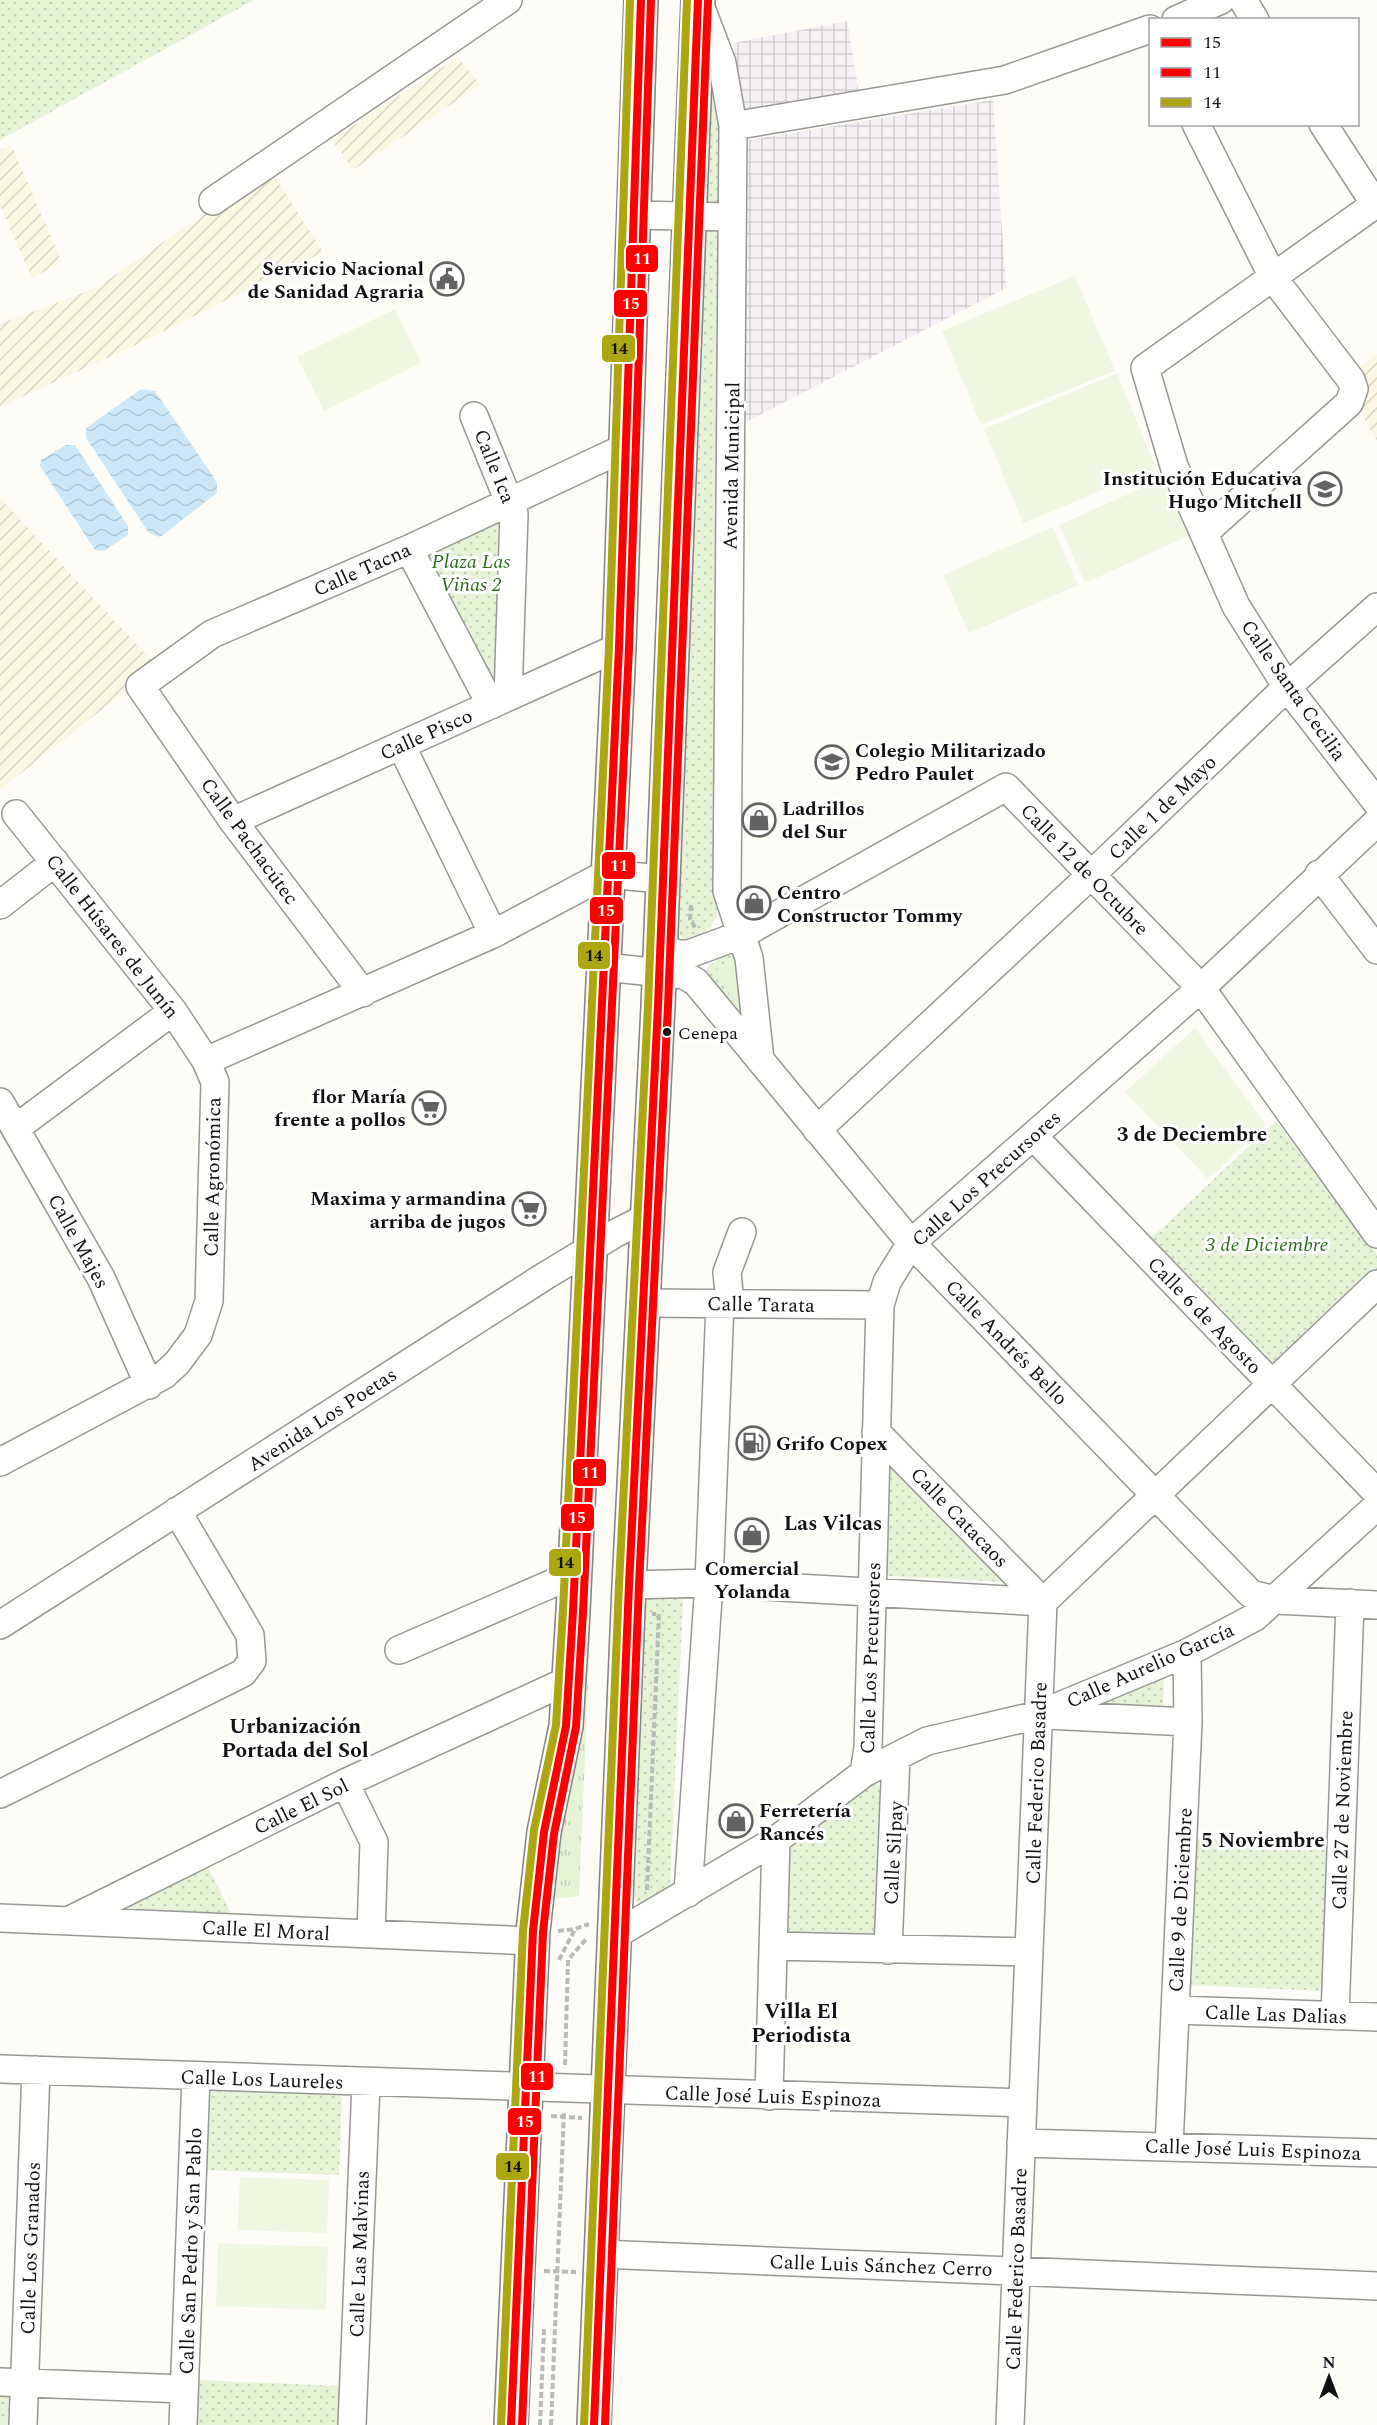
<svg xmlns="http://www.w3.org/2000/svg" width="1377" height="2425" viewBox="0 0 1377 2425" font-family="Spectral,serif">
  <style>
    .industrial { fill: url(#industrial-grid) }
    .farmland { fill: url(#farmland-furrows) }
    .grass { fill: url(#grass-tufts) }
    .park { fill: url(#park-dots) }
    .garden { fill: #e6f3d7 }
    .pitch { fill: #f0f7e0 }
    .water { fill: url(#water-waves) }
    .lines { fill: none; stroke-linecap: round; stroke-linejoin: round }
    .minor-casing { stroke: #979795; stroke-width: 30 }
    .major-casing { stroke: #858482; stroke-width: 36 }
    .path { stroke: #b9b9b8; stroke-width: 4; stroke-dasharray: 6 3; stroke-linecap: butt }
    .minor { stroke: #fffffe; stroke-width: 27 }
    .major { stroke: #eee9da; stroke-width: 33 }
    .bus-1-casing { stroke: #fff; stroke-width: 12 }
    .bus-2-casing { stroke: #fff; stroke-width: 12 }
    .bus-3-casing { stroke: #fff; stroke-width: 12 }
    .bus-1 { stroke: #f00; stroke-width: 8 }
    .bus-2 { stroke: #f00; stroke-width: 8 }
    .bus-3 { stroke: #aca610; stroke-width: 8 }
    .bus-dot { fill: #111; stroke: #fff; stroke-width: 2 }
    .labels { text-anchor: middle; stroke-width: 6; stroke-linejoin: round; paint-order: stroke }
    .bus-label { font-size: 18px; fill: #111; stroke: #fff; text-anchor: start }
    .poi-label { font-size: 20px; font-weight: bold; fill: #111; stroke: #fff; text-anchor: start }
    .street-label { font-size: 20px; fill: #111; stroke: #fff }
    .park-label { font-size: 20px; font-style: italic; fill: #2c6d1d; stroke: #fff }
    .neighbourhood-label { font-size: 21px; font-weight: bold; fill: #111; stroke: #fff }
    .line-badge { stroke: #fff; stroke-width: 2 }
    .badge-label { font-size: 16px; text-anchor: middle; font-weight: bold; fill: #fff }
    .pale-badge-label { font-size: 16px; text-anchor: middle; font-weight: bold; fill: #111 }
  </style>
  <defs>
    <pattern id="industrial-grid" width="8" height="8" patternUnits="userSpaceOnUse" patternTransform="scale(1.5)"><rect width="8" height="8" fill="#f5f0f3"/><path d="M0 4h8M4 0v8" fill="none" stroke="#d1cdcf"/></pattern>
    <pattern id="farmland-furrows" width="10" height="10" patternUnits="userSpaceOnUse" patternTransform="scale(1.5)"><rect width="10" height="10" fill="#faf8e3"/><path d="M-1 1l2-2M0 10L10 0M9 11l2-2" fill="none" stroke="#d5d4c2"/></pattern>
    <pattern id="grass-tufts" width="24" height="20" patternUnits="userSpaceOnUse" patternTransform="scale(1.5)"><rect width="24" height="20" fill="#e6f3d7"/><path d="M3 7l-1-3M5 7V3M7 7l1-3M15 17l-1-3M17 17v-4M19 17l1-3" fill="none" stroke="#c4cfb8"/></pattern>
    <pattern id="park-dots" width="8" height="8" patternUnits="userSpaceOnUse" patternTransform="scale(1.5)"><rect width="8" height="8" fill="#e6f3d7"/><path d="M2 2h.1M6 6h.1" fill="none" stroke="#c4cfb8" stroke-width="1.8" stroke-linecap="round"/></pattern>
    <pattern id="water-waves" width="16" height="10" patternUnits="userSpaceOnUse" patternTransform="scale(1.5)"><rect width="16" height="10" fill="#cce8f8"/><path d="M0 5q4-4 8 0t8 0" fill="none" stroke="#aec6d4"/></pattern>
  </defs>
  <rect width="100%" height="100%" fill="#fdfcf7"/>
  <path class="industrial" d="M847,21L859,93L741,112L733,43Z
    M993,100L1006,288L742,424V141Z"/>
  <path class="farmland" d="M458,57L480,85L353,170L332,140Z
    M11,144L62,262L32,278L0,206V150Z
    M270,169L323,252L134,346L0,407V324L96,288Z
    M1377,354V441L1342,380Z
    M0,498L157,666L0,790Z"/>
  <path class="grass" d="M641,234L650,236L640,572L627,861H616Z
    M606,1262L579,1896L548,1900L562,1812L573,1777Z"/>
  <path class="park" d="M0,0H254L0,140Z
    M709,89H718L723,198L718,205L708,202L700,194Z
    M705,230H716L722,239L715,624L717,916C709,931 700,939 683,939L672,928Z
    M509,517L503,691L493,692L424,556Z
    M729,952L736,953L740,959L742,1022L706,972L708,966Z
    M1276,1121L1377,1255V1270L1276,1369L1147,1242Z
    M891,1463L1005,1582L886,1576Z
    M680,1595L683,1602L670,1884L655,1900L637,1903L631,1892L644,1598Z
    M1164,1677L1163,1708L1094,1705Z
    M877,1778L880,1792V1937L788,1933L791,1835Z
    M1188,1838L1330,1846L1325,1991L1184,1985Z
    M205,1861L232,1915L122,1910L115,1905Z
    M204,2086L342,2092L339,2175L200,2170Z
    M199,2380L339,2386L338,2425H196Z
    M0,2395H11L9,2425H0Z"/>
  <path class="garden" d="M732,958L736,964L741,1008H739L714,971Z"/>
  <path class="pitch" d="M1075,276L1115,371L981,425L942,331Z
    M395,309L421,363L324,411L297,357Z
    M1117,373L1156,468L1023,523L984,429Z
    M1162,479L1188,536L1085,583L1059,525Z
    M1053,527L1078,585L969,633L943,575Z
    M1195,1028L1266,1125L1208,1179L1125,1092Z
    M240,2177L329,2180L327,2233L238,2230Z
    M218,2243L328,2247L326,2310L216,2306Z"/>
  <path class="water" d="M141,389L155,391L217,482V493L160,537L149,533L86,438V428Z
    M66,445H75L128,526V535L104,551L95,550L40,466L41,460Z"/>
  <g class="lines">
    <defs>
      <path id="minor" d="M1243,0L1255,20
        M700,5L722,63L733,126L727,891L749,958L760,1060
        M1176,20L1221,0
        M1196,124L1274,279L1351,380L1354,389L1349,403L1204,533
        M1323,124L1375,204
        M733,126L1005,80L1150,29
        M213,201L508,0
        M1377,203L1145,368L1174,466L1236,606L1287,687L1377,803
        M633,215L732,217
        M474,416L514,514L508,697
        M409,549L491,705
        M401,745L493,934
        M233,821L619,647
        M1319,874L1377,950
        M0,905L55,862
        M660,944L676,954H689L743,934L1006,787L1201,988L1377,1234
        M603,967L684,975L696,982L911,1243L1251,1594L1275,1600L1377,1605
        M363,993L233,821L140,686L212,634L409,549L624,448
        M206,1061L493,934L606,874L662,879
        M0,1102L101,1278L149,1385
        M16,1128L173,1011
        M817,1130L1091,875L1287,687L1377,607
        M1033,1136L1377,1493
        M642,1303L880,1305
        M730,1304L727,1272L742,1232
        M876,1432L1043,1602
        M0,1462L164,1375L177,1363L198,1335L209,1301L215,1082L206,1061L173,1011L16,814
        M629,1585L709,1583L1043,1602
        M0,1625L545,1276L616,1233L646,1218
        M399,1650L574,1574
        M1046,1715L1188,1722
        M864,1773L868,1748L880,1305L887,1282L911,1243L1201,988L1377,822
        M345,1783L374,1842L371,1934
        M0,1794L243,1673L252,1661L250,1635L177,1511
        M688,1893L709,1583L720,1303
        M0,1918L533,1941
        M68,1921L345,1783L569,1680
        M615,1935L776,1840L864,1773L927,1741L1038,1715L1187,1653L1255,1617L1377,1506
        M774,1946L1029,1952
        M888,1950L896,1757
        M1175,2010L1377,2017
        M1335,2016L1350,1603
        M0,2069L1023,2103
        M769,2096L776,1840
        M1021,2143L1377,2153
        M1169,2147L1188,1722L1187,1653
        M600,2254L1377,2286
        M0,2382L184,2389
        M23,2425L36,2070
        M183,2425L196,2076
        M352,2425L366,2083
        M1010,2425L1043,1602L1377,1284"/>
      <path id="major" d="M511,2425L533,1931L544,1832L566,1726L573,1611L619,647L641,0
        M594,2425L629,1585L658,1006L698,0"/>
    </defs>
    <use href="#minor" class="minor-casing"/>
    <use href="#major" class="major-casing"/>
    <path class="path" d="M691,905L690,919L696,929
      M647,1890L659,1614H652
      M558,1931L575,1929L589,1924
      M559,1960L575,1929
      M565,2065L568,1960L587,1938
      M551,2116L582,2118
      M544,2271L576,2272
      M540,2425L544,2328
      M551,2425L564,2111"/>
    <use href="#minor" class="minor"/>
    <use href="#major" class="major"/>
    <defs>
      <path id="bus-1" d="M511,2425L533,1931L544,1832L566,1726L573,1611L619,647L641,0
        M594,2425L629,1585L658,1006L698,0"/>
      <path id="bus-2" d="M522,2425L543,1932L554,1834L576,1727L583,1612L629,648L651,0
        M605,2425L639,1585L668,1006L708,0"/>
      <path id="bus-3" d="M501,2425L523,1931L534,1830L556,1725L563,1610L609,647L630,0
        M584,2425L619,1585L648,1006L687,0"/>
    </defs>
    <use href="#bus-1" class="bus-1-casing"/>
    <use href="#bus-2" class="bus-2-casing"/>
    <use href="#bus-3" class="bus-3-casing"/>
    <use href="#bus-1" class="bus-1"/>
    <use href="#bus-2" class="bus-2"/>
    <use href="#bus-3" class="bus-3"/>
  </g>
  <defs>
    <symbol id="civic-ring" viewBox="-11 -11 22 22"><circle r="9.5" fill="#fff" stroke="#646362" stroke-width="1.5"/><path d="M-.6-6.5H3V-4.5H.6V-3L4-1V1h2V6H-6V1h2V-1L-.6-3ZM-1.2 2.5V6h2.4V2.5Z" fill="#646362"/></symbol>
    <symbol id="school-ring" viewBox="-11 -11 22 22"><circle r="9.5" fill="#fff" stroke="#646362" stroke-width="1.5"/><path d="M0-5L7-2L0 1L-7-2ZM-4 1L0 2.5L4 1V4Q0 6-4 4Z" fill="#646362"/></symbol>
    <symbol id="university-ring" viewBox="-11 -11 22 22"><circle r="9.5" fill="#fff" stroke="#646362" stroke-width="1.5"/><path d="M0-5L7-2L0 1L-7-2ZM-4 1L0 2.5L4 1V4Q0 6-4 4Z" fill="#646362"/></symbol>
    <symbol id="shop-ring" viewBox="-11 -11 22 22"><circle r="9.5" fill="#fff" stroke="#646362" stroke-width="1.5"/><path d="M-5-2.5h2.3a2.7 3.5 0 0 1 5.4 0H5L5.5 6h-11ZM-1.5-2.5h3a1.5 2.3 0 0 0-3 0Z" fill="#646362"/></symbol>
    <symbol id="supermarket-ring" viewBox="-11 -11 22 22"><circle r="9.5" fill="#fff" stroke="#646362" stroke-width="1.5"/><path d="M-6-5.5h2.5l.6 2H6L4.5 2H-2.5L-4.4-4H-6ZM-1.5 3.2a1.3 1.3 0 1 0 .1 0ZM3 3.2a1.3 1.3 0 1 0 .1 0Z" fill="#646362"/></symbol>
    <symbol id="fuel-ring" viewBox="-11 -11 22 22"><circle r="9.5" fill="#fff" stroke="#646362" stroke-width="1.5"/><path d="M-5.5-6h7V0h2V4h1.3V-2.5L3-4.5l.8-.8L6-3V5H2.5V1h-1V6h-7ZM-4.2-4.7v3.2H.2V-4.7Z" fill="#646362"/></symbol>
  </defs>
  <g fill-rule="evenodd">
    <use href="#civic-ring" x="428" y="260" width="38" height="38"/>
    <use href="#school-ring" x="1306" y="470" width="38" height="38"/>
    <use href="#university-ring" x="813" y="743" width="38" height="38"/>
    <use href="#shop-ring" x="740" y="801" width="38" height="38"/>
    <use href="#shop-ring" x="735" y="884" width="38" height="38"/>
    <use href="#supermarket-ring" x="410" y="1089" width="38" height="38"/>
    <use href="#supermarket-ring" x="510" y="1190" width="38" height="38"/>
    <use href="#fuel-ring" x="734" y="1424" width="38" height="38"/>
    <use href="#shop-ring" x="733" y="1516" width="38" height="38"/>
    <use href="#shop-ring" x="717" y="1802" width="38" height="38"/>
  </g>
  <circle class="bus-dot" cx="667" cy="1032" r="5"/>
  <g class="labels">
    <g class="bus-label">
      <text x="678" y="1039">Cenepa</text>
    </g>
    <g class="poi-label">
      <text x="424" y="275" text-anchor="end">Servicio Nacional<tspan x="424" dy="23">de Sanidad Agraria</tspan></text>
      <text x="1302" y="485" text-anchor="end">Institución Educativa<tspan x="1302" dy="23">Hugo Mitchell</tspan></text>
      <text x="855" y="757">Colegio Militarizado<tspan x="855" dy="23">Pedro Paulet</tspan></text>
      <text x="782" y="815">Ladrillos<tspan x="782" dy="23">del Sur</tspan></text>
      <text x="777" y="899">Centro<tspan x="777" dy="23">Constructor Tommy</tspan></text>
      <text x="406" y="1103" text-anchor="end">flor María<tspan x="406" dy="23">frente a pollos</tspan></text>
      <text x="506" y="1205" text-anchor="end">Maxima y armandina<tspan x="506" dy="23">arriba de jugos</tspan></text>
      <text x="776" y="1450">Grifo Copex</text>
      <text x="752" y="1575" text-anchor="middle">Comercial<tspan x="752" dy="23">Yolanda</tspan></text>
      <text x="759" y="1817">Ferretería<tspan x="759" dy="23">Rancés</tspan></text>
    </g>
    <g class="street-label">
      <text transform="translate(495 466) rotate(68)" y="7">Calle Ica</text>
      <text transform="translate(731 466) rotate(-89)" y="7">Avenida Municipal</text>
      <text transform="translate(362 569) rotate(-24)" y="7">Calle Tacna</text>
      <text transform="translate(1294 690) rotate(55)" y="7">Calle Santa Cecilia</text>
      <text transform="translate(426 734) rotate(-24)" y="7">Calle Pisco</text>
      <text transform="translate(1162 807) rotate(-44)" y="7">Calle 1 de Mayo</text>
      <text transform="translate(250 841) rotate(54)" y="7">Calle Pachacútec</text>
      <text transform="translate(1085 869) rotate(46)" y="7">Calle 12 de Octubre</text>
      <text transform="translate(113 936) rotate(52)" y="7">Calle Húsares de Junín</text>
      <text transform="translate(212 1177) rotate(-89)" y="7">Calle Agronómica</text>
      <text transform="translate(986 1178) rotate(-42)" y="7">Calle Los Precursores</text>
      <text transform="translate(79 1241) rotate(61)" y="7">Calle Majes</text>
      <text transform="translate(761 1304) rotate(1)" y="7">Calle Tarata</text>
      <text transform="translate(1205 1315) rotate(46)" y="7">Calle 6 de Agosto</text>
      <text transform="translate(1007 1342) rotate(46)" y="7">Calle Andrés Bello</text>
      <text transform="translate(322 1419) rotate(-33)" y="7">Avenida Los Poetas</text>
      <text transform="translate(960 1517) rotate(46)" y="7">Calle Catacaos</text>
      <text transform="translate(870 1658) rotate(-88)" y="7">Calle Los Precursores</text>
      <text transform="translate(1150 1665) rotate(-24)" y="7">Calle Aurelio García</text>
      <text transform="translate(1036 1783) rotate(-88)" y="7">Calle Federico Basadre</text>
      <text transform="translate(301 1806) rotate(-26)" y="7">Calle El Sol</text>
      <text transform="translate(1342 1810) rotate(-88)" y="7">Calle 27 de Noviembre</text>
      <text transform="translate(893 1853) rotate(-87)" y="7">Calle Silpay</text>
      <text transform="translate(1180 1900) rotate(-87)" y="7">Calle 9 de Diciembre</text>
      <text transform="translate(266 1930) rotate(3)" y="7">Calle El Moral</text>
      <text transform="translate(1276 2014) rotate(2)" y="7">Calle Las Dalias</text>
      <text transform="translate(262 2079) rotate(2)" y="7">Calle Los Laureles</text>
      <text transform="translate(773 2096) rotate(2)" y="7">Calle José Luis Espinoza</text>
      <text transform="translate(1253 2149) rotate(2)" y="7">Calle José Luis Espinoza</text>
      <text transform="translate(30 2248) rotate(-88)" y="7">Calle Los Granados</text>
      <text transform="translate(190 2251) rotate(-88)" y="7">Calle San Pedro y San Pablo</text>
      <text transform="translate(359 2254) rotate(-88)" y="7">Calle Las Malvinas</text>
      <text transform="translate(881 2265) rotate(2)" y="7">Calle Luis Sánchez Cerro</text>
      <text transform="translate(1016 2269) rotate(-88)" y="7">Calle Federico Basadre</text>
    </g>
    <g class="park-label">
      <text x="471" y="568">Plaza Las<tspan x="471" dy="23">Viñas 2</tspan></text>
      <text x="1267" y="1251">3 de Diciembre</text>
    </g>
    <g class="neighbourhood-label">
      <text x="1192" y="1141">3 de Deciembre</text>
      <text x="833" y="1530">Las Vilcas</text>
      <text x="295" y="1733">Urbanización<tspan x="295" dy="24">Portada del Sol</tspan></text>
      <text x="1263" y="1847">5 Noviembre</text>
      <text x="801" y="2018">Villa El<tspan x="801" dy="24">Periodista</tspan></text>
    </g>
  </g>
  <g class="line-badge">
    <rect x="625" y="244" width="34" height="29" rx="6" fill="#f00"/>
    <rect x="613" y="289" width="35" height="29" rx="6" fill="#f00"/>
    <rect x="601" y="334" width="35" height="29" rx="6" fill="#aca610"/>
    <rect x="601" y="851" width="35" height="29" rx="6" fill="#f00"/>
    <rect x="589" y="896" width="35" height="29" rx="6" fill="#f00"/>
    <rect x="577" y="941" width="34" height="29" rx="6" fill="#aca610"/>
    <rect x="572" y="1458" width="35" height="29" rx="6" fill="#f00"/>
    <rect x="560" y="1503" width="35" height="29" rx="6" fill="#f00"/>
    <rect x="548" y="1548" width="34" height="29" rx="6" fill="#aca610"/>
    <rect x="520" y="2062" width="34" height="29" rx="6" fill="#f00"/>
    <rect x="507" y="2107" width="35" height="29" rx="6" fill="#f00"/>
    <rect x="495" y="2152" width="35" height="29" rx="6" fill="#aca610"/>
  </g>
  <g class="badge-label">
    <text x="642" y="264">11</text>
    <text x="631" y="309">15</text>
    <text x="619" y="871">11</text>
    <text x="606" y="916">15</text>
    <text x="590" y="1478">11</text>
    <text x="577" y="1523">15</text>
    <text x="537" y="2082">11</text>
    <text x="525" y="2127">15</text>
  </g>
  <g class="pale-badge-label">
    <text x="619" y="354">14</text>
    <text x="594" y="961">14</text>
    <text x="565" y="1568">14</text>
    <text x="513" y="2172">14</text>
  </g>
  <rect x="1149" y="18" width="210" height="108" fill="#ffffff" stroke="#a0a0a0" stroke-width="1.5"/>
  <rect x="1161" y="38" width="30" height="9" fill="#ff0000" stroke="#a0a0a0" stroke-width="1.5"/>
  <text x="1203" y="48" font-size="18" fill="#111111">15</text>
  <rect x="1161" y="68" width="30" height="9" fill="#ff0000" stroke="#a0a0a0" stroke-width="1.5"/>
  <text x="1203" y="78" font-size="18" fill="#111111">11</text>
  <rect x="1161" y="98" width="30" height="9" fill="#aca610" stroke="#a0a0a0" stroke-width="1.5"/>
  <text x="1203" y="108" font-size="18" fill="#111111">14</text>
  <g transform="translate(1329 2377)" stroke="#ffffff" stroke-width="4.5" paint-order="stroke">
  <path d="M0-4.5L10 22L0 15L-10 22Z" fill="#111111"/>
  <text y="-9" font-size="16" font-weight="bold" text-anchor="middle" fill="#111111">N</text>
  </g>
</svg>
